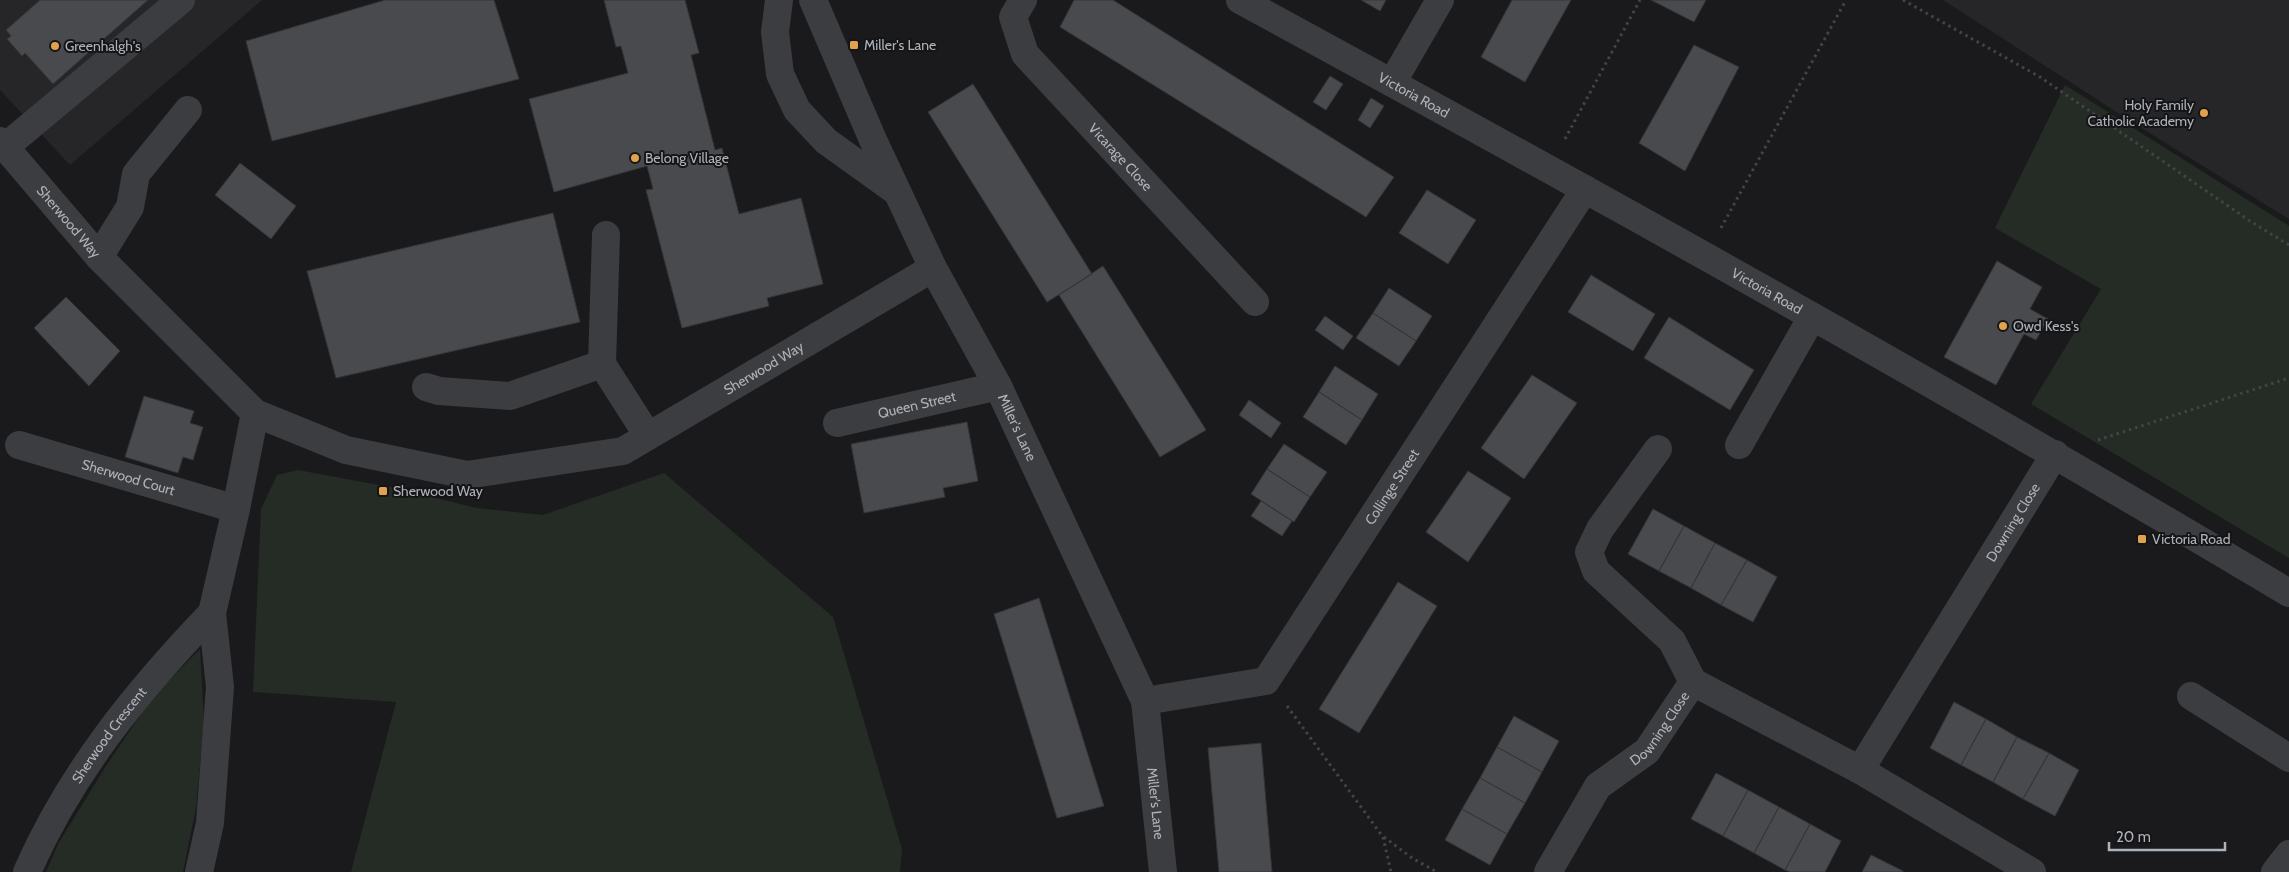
<svg xmlns="http://www.w3.org/2000/svg" width="2289" height="872" viewBox="0 0 2289 872" font-family="Cabin,sans-serif">
  <style>
    .built { fill: #262629 }
    .green { fill: #242c25 }
    .building { fill: #494a4e; stroke: #343538 }
    .lines { fill: none; stroke-linecap: round; stroke-linejoin: round }
    .path { stroke: #424448; stroke-width: 3; stroke-dasharray: 2.5 4; stroke-linecap: butt }
    .minor { stroke: #3c3d41; stroke-width: 28 }
    .poi-dot { fill: #e0a24e; stroke: #151517; stroke-width: 2 }
    .labels { text-anchor: middle; stroke-width: 4; stroke-linejoin: round; paint-order: stroke }
    .poi-label { font-size: 14px; fill: #aeb3ba; stroke: #151517; text-anchor: start }
    .street-label { font-size: 14px; fill: #aeb3ba; stroke: #151517 }
  </style>
  <rect width="100%" height="100%" fill="#1a1a1c"/>
  <path class="built" d="M0,0H262L70,165L0,90Z
    M1943,0H2289V219L2143,129Z"/>
  <path class="green" d="M2065,85L2289,226V558L2031,404L2101,289L1995,228Z
    M298,470L395,488L477,508L543,515L664,473L833,617L902,849L900,872H351L396,702L253,692L261,509L277,475Z
    M200,649L204,722L196,808L183,872H46L58,844L106,766L152,698Z"/>
  <path class="building" d="M40,0H148L53,84L25,53L22,56L7,39L11,36L6,30Z
    M385,0H494L519,79L272,141L246,41Z
    M604,0H685L699,53L691,55L715,150L722,148L739,214L801,198L823,284L767,298L769,306L682,328L646,190L653,189L647,166L554,192L529,99L628,73L621,46L616,47Z
    M1074,0H1113L1394,177L1366,217L1060,27Z
    M1361,0H1386L1380,11Z
    M1512,0H1571L1525,82L1481,57Z
    M1651,0H1706L1694,22Z
    M1694,45L1739,67L1685,171L1639,143Z
    M1330,76L1343,84L1326,110L1313,102Z
    M973,84L1092,274L1047,302L928,112Z
    M1371,98L1384,106L1370,128L1358,120Z
    M240,163L296,206L271,239L215,195Z
    M1427,190L1476,220L1448,264L1399,233Z
    M553,213L580,322L336,378L307,271Z
    M1997,261L2042,287L2030,309L2048,319L2036,340L2024,334L1996,385L1944,357Z
    M1103,266L1206,430L1160,457L1059,295Z
    M1591,275L1655,314L1633,351L1568,312Z
    M1389,288L1432,316L1416,341L1373,313Z
    M66,297L120,351L89,386L34,328Z
    M1373,313L1416,341L1399,366L1356,338Z
    M1325,316L1353,336L1343,350L1315,330Z
    M1669,317L1754,370L1730,410L1644,358Z
    M1335,366L1378,394L1362,420L1319,392Z
    M1532,375L1577,403L1524,479L1481,448Z
    M1319,392L1362,420L1346,445L1303,417Z
    M144,396L194,411L190,423L203,427L193,460L183,457L178,473L125,457Z
    M1249,400L1281,423L1271,438L1239,415Z
    M967,422L978,481L943,488L945,497L864,513L851,444Z
    M1284,444L1327,472L1310,497L1267,469Z
    M1267,469L1310,497L1294,522L1251,494Z
    M1468,471L1511,498L1468,562L1426,532Z
    M1261,501L1292,521L1282,536L1251,516Z
    M1653,509L1684,526L1659,571L1628,554Z
    M1684,526L1715,543L1691,588L1659,571Z
    M1715,543L1747,560L1721,605L1691,588Z
    M1747,560L1777,577L1753,622L1721,605Z
    M1398,582L1437,606L1359,733L1319,709Z
    M1039,598L1104,806L1057,818L994,614Z
    M1954,702L1986,719L1961,765L1930,748Z
    M1514,716L1559,741L1542,772L1497,747Z
    M1986,719L2017,737L1993,782L1961,765Z
    M2017,737L2049,753L2023,799L1993,782Z
    M1261,743L1272,872H1219L1208,748Z
    M1497,747L1542,772L1525,803L1480,778Z
    M2049,753L2079,770L2055,816L2023,799Z
    M1716,773L1748,790L1723,836L1691,819Z
    M1480,778L1525,803L1507,834L1462,809Z
    M1748,790L1779,807L1754,853L1723,836Z
    M1779,807L1810,824L1785,870L1754,853Z
    M1462,809L1507,834L1490,865L1445,840Z
    M1810,824L1841,841L1825,872H1790L1785,870Z
    M1871,855L1903,871V872H1862Z"/>
  <g class="lines">
    <path class="path" d="M1903,0L2040,77L2250,221L2289,245
      M1565,139L1640,0
      M1721,228L1846,0
      M2098,440L2289,378
      M1287,706L1383,837L1391,872
      M1384,837L1412,858L1437,872"/>
    <g class="minor">
      <path d="M779,0L775,32L780,74L797,110L826,141L897,192"/>
      <path id="s1" d="M813,0L873,140L933,268L998,386L1145,701L1163,872"/>
      <path id="s2" d="M1023,0L1013,17L1025,54L1255,302"/>
      <path id="s3" d="M1240,0C1593,192 1944,387 2289,593"/>
      <path d="M1392,83L1440,0"/>
      <path id="s4" d="M0,141L99,257L255,413L346,450L467,475L623,451L933,268"/>
      <path d="M5,147L181,0"/>
      <path d="M99,257L130,207L136,174L188,110"/>
      <path d="M602,364L606,235"/>
      <path d="M426,387L439,391L510,396L602,364L648,436"/>
      <path id="s5" d="M837,423L998,386"/>
      <path id="s6" d="M19,445L236,509"/>
      <path d="M1739,445L1812,317"/>
      <path d="M1658,449L1600,529L1589,552L1596,571L1672,641L1693,682"/>
      <path d="M2191,696L2289,758"/>
      <path id="s7" d="M1145,701L1266,681L1585,189"/>
      <path id="s8" d="M1860,770L2055,454"/>
      <path id="s9" d="M27,872C71,772 137,691 212,613"/>
      <path d="M199,872L210,823L220,687L212,613L236,509L255,413"/>
      <path id="s10" d="M1548,872L1598,786L1647,751L1693,682L1860,770L2032,872"/>
      <path d="M2275,872L2289,854"/>
    </g>
  </g>
  <g class="poi-dot">
    <rect x="849" y="40" width="10" height="10" rx="2.5"/>
    <circle cx="55" cy="46" r="5"/>
    <circle cx="2204" cy="113" r="5"/>
    <circle cx="635" cy="158" r="5"/>
    <circle cx="2003" cy="326" r="5"/>
    <rect x="378" y="486" width="10" height="10" rx="2.5"/>
    <rect x="2137" y="534" width="10" height="10" rx="2.5"/>
  </g>
  <g class="labels">
    <g class="poi-label">
      <text x="864" y="50">Miller's Lane</text>
      <text x="65" y="51">Greenhalgh's</text>
      <text x="2194" y="110" text-anchor="end">Holy Family<tspan x="2194" dy="16">Catholic Academy</tspan></text>
      <text x="645" y="163">Belong Village</text>
      <text x="2013" y="331">Owd Kess's</text>
      <text x="393" y="496">Sherwood Way</text>
      <text x="2152" y="544">Victoria Road</text>
    </g>
    <g class="street-label">
      <text dy="5" stroke="none"><textPath href="#s3" startOffset="198">Victoria Road</textPath></text>
      <text dy="5" stroke="none"><textPath href="#s2" startOffset="199">Vicarage Close</textPath></text>
      <text dy="5" stroke="none"><textPath href="#s4" startOffset="106">Sherwood Way</textPath></text>
      <text dy="5" stroke="none"><textPath href="#s3" startOffset="602">Victoria Road</textPath></text>
      <text dy="5" stroke="none"><textPath href="#s4" startOffset="916">Sherwood Way</textPath></text>
      <text dy="5" stroke="none"><textPath href="#s5" startOffset="82">Queen Street</textPath></text>
      <text dy="5" stroke="none"><textPath href="#s1" startOffset="474">Miller's Lane</textPath></text>
      <text dy="5" stroke="none"><textPath href="#s6" startOffset="114">Sherwood Court</textPath></text>
      <text dy="5" stroke="none"><textPath href="#s7" startOffset="354">Collinge Street</textPath></text>
      <text dy="5" stroke="none"><textPath href="#s8" startOffset="291">Downing Close</textPath></text>
      <text dy="5" stroke="none"><textPath href="#s10" startOffset="185">Downing Close</textPath></text>
      <text dy="5" stroke="none"><textPath href="#s9" startOffset="160">Sherwood Crescent</textPath></text>
      <text dy="5" stroke="none"><textPath href="#s1" startOffset="879">Miller's Lane</textPath></text>
    </g>
  </g>
  <path d="M2109 842v8h116v-8" fill="none" stroke="#aeb3ba" stroke-width="2.5"/>
  <text x="2116" y="842" font-size="15" fill="#aeb3ba" stroke="#151517" stroke-width="4" paint-order="stroke">20 m</text>
</svg>
